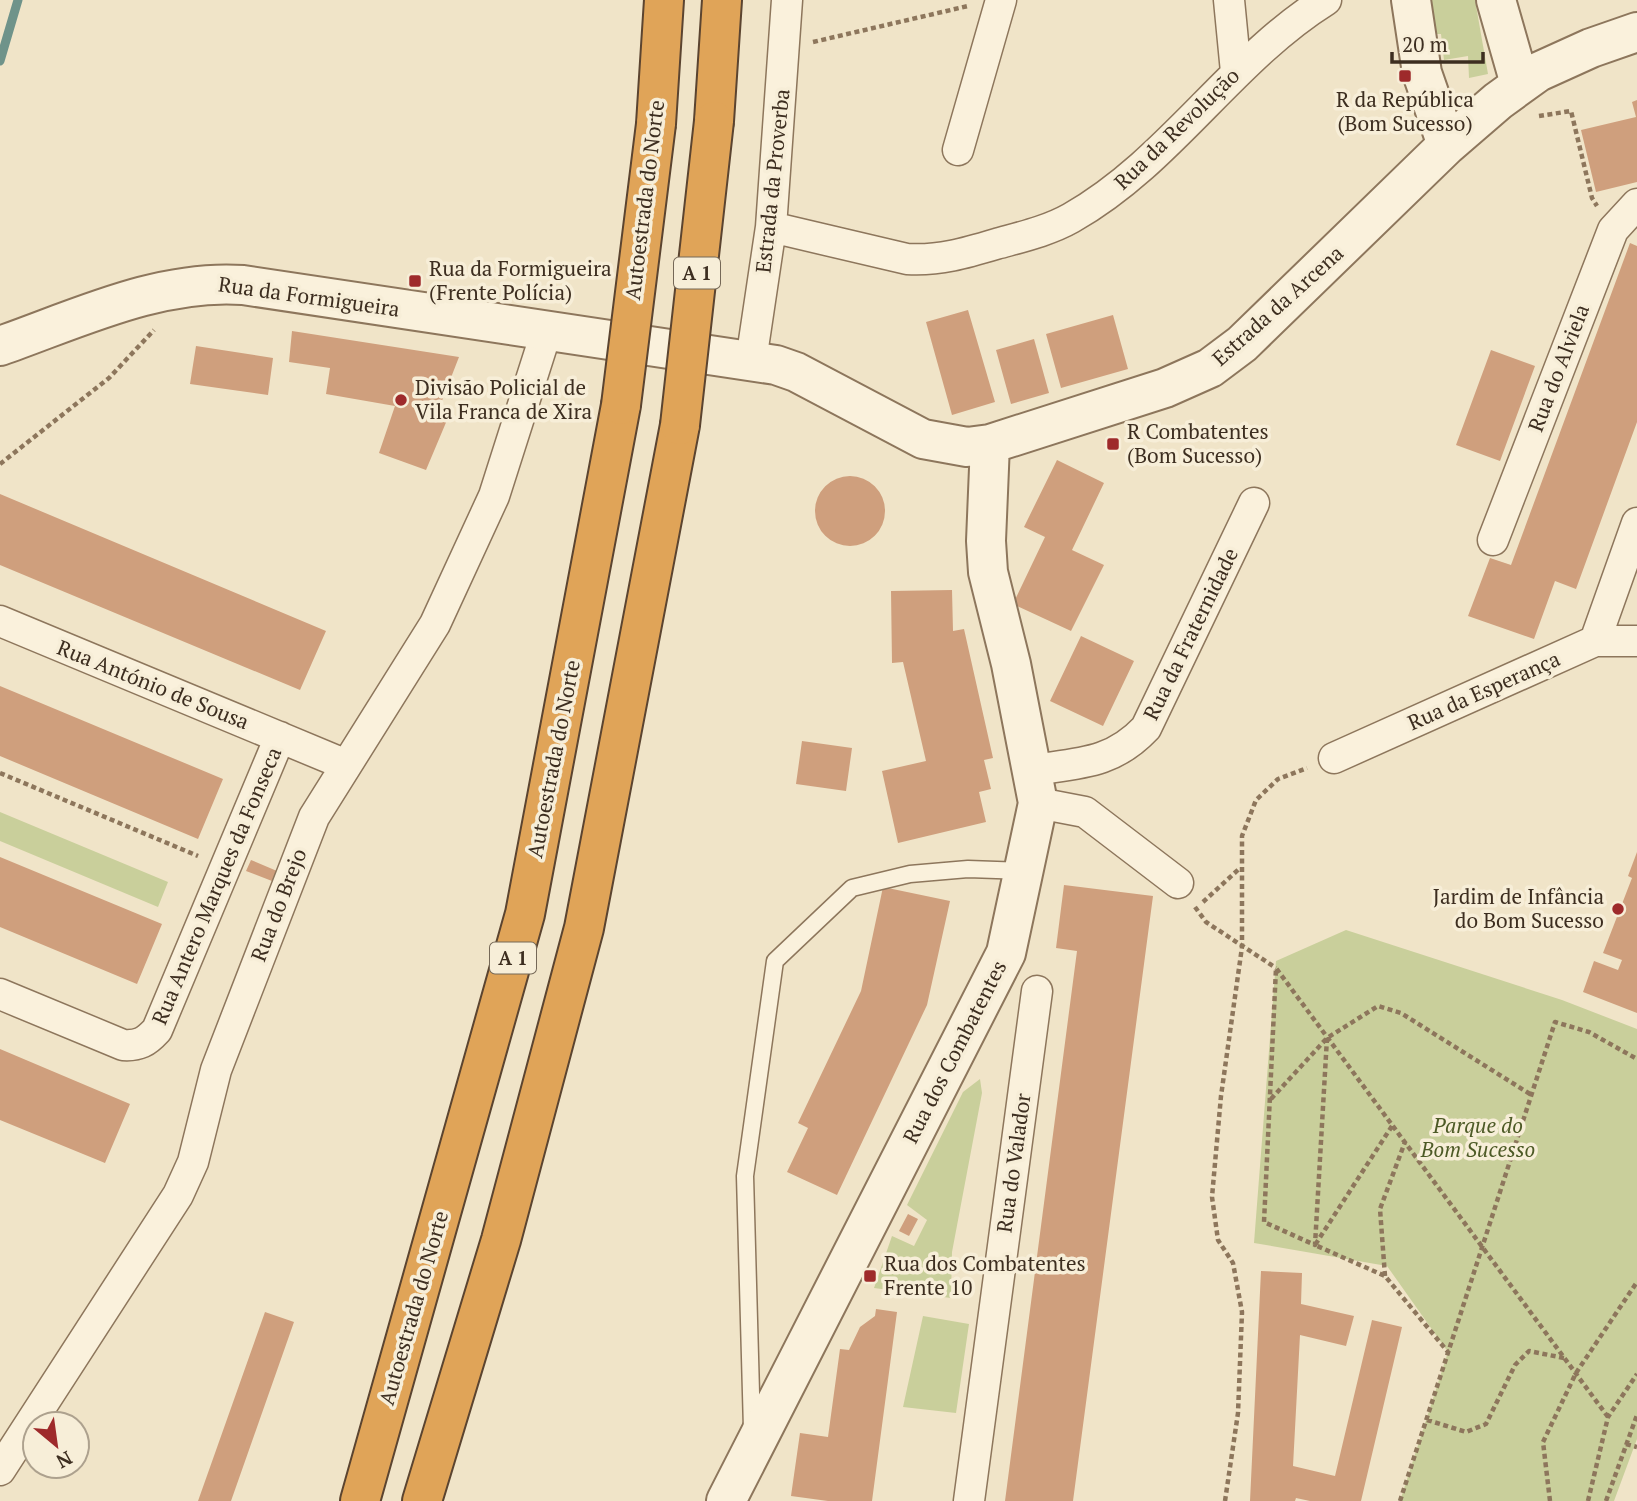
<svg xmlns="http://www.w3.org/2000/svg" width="1637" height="1501" viewBox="0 0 1637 1501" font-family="'PT Serif',serif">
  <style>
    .green { fill: #c9cf9b }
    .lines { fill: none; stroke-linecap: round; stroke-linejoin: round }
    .stream { stroke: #6f938a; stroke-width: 9 }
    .building { fill: #cf9f7d }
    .service-casing { stroke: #8d765c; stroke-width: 19 }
    .minor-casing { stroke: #8d765c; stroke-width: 33 }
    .tertiary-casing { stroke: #8d765c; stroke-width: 42 }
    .motorway-casing { stroke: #5b4430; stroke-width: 42 }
    .path { stroke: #8d765c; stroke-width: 4.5; stroke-dasharray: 5 3.5; stroke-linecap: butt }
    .service { stroke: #faf1dc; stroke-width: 16 }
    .minor { stroke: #faf1dc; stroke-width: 30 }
    .tertiary { stroke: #faf1dc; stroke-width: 38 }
    .motorway { stroke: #e0a458; stroke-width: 38 }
    .motorway-bridge-casing { stroke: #5b4430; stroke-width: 42; stroke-linecap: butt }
    .motorway-bridge { stroke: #e0a458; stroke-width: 38 }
    .poi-dot { fill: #9e2a2b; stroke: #f7eed8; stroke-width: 2.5 }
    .labels { text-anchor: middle; stroke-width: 7; stroke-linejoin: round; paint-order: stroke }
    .shield { fill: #f7eed8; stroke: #756857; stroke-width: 2 }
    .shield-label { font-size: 19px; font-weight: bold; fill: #3d2e20 }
    .poi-label { font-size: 21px; fill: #3d2e20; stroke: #f7eed8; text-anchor: start }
    .street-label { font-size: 21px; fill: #3d2e20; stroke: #f7eed8 }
    .park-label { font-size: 21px; font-style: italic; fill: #4d5a26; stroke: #f7eed8 }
  </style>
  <rect width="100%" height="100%" fill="#f0e4c8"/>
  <path class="green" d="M1422,0H1475L1488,74L1469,78L1468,56L1444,60L1441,34H1428Z
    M0,812L168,882L158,907L0,841Z
    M1346,930L1562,1000L1637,1029V1439L1614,1501H1400L1448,1352L1387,1266L1254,1243L1276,961Z
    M980,1079L982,1093L952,1252L951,1298L874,1288L892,1236L914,1246L927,1220L907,1205L963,1092Z
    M923,1316L969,1324L956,1413L903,1407Z"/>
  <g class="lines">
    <path class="stream" d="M0,61L18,0"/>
  </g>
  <path class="building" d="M1637,100V182L1596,192L1581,130L1636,117L1632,102Z
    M1630,243L1637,246V422L1576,589L1555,581L1534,639L1468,616L1490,558L1511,565Z
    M968,310L995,402L952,415L926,322Z
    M1113,315L1128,369L1061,388L1046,334Z
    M292,331L459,357L438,411L450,413L426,470L379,453L395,406L326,394L330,368L289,362Z
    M1034,339L1049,393L1011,404L996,350Z
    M196,346L273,358L268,395L190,384Z
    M1491,350L1535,366L1500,461L1456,445Z
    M1057,460L1104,483L1072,550L1104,565L1071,631L1013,604L1045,537L1024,527Z
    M815 511a35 35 0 1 1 70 0a35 35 0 1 1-70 0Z
    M0,494L326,631L300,690L0,565Z
    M952,590L953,631L964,629L993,758L984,760L991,789L979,792L986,822L898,843L882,771L926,761L903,662L892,663L891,591Z
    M1081,636L1134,661L1103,726L1050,701Z
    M0,686L223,779L198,839L0,756Z
    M802,741L852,748L846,791L796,784Z
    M1637,852V1013L1583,992L1594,961L1618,970L1622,960L1603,953L1632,878L1628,876Z
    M0,857L162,924L137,984L0,927Z
    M251,860L277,871L272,881L246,871Z
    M1064,885L1153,896L1073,1501H1005L1077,951L1056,948Z
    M883,887L950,901L927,1005L837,1195L787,1172L808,1128L798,1123L861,991Z
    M0,1049L130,1104L105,1163L0,1120Z
    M908,1214L918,1219L909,1236L899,1231Z
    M1261,1271L1302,1273L1301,1304L1354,1316L1346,1346L1300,1335L1293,1466L1335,1476L1372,1320L1402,1327L1361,1501H1310L1296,1498L1295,1501H1250Z
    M876,1309L897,1312L872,1501H828L791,1496L800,1433L828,1437L840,1349L849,1350L860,1327L875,1316Z
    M265,1312L294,1322L231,1501H198Z"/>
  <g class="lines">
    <defs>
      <path id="service" d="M752,1429L745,1176L775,961L852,888L910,874L968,869L1023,871"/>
      <path id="minor" d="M1229,0L1236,72
        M958,150L1001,0
        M771,227L907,259C939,261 966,253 996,244C1021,237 1048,231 1071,218C1170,162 1230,60 1326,0
        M751,361L771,227L787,0
        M1493,540L1613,230L1637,204
        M0,621L344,764
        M1595,641L1637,523
        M1334,758L1595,641H1637
        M1033,770C1079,763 1112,764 1146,728L1254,503
        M1038,803L1085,812L1178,883
        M0,994L123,1045C139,1046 146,1042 157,1030L280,737
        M0,1470L178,1195L193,1162L216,1070L314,817L435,624L494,496L546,333
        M969,1501L1037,991"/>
      <path id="tertiary" d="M1411,0L1422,73L1447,145
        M1496,0L1520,84
        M0,346C77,319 159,279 243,285L776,365L796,372L923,439L967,447L990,444L1165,388L1210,368L1242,344L1447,145L1498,101L1538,72L1591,48L1637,32
        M726,1501L1006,953L1038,803L1011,664L988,572L986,541L990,444"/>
      <path id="motorway" d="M714,121L722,0
        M656,124L664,0
        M360,1501L525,914L621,405
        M422,1501L501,1240L584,928L680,425"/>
    </defs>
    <use href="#service" class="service-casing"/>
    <use href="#minor" class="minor-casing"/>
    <use href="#tertiary" class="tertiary-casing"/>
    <use href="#motorway" class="motorway-casing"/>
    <path class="path" d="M813,42L968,6
      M1539,116L1571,111L1592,198L1597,206
      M0,464L109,378L154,330
      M0,773L198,856
      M1203,902L1240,868
      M1195,907L1206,922L1276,968
      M1327,1038L1315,1245L1264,1222L1276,968L1608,1417
      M1271,1099L1327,1038L1378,1006L1401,1013L1530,1094
      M1392,1126L1315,1245L1385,1276L1448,1352
      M1385,1276L1380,1209L1405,1142
      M1427,1420L1466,1432L1486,1424L1515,1365L1529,1351L1564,1358
      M1626,1444L1637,1447
      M1225,1501L1238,1413L1242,1312L1233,1263L1218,1240L1212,1197L1221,1096L1242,947V836L1256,800L1278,779L1307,768
      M1400,1501L1555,1022L1589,1032L1637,1059
      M1550,1501L1543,1442L1576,1373L1637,1282
      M1588,1501L1608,1417L1637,1374
      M1606,1501L1637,1415"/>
    <use href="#service" class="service"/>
    <use href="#minor" class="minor"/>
    <use href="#tertiary" class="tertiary"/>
    <use href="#motorway" class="motorway"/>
    <defs>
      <path id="motorway-bridge" d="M621,405L656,124
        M680,425L714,121"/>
    </defs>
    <use href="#motorway-bridge" class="motorway-bridge-casing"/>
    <use href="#motorway-bridge" class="motorway-bridge"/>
  </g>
  <g class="poi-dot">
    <rect x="1398" y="69" width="14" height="14" rx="3.5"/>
    <rect x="408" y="274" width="14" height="14" rx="3.5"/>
    <circle cx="401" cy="400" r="7"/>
    <rect x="1106" y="437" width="14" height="14" rx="3.5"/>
    <circle cx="1618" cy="909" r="7"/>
    <rect x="863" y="1269" width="14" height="14" rx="3.5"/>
  </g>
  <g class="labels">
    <g class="shield">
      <rect x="674" y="257.5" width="46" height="31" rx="5"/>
      <rect x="490" y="942.5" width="46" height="31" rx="5"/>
    </g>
    <g class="shield-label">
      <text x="697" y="280">A 1</text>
      <text x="513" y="965">A 1</text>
    </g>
    <g class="poi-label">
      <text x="1405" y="107" text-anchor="middle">R da República<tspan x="1405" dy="24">(Bom Sucesso)</tspan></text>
      <text x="429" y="276">Rua da Formigueira<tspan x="429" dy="24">(Frente Polícia)</tspan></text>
      <text x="415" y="395">Divisão Policial de<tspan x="415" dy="24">Vila Franca de Xira</tspan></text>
      <text x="1127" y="439">R Combatentes<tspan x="1127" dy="24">(Bom Sucesso)</tspan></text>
      <text x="1604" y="904" text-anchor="end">Jardim de Infância<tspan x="1604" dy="24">do Bom Sucesso</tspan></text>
      <text x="884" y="1271">Rua dos Combatentes<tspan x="884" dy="24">Frente 10</tspan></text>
    </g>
    <g class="street-label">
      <text transform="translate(1177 129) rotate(-44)" y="7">Rua da Revolução</text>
      <text transform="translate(773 181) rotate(-84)" y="7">Estrada da Proverba</text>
      <text transform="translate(645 200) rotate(-83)" y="7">Autoestrada do Norte</text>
      <text transform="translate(309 297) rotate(8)" y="7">Rua da Formigueira</text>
      <text transform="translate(1278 306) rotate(-42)" y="7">Estrada da Arcena</text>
      <text transform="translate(1559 368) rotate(-69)" y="7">Rua do Alviela</text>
      <text transform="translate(1191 634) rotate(-64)" y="7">Rua da Fraternidade</text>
      <text transform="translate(153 685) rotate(22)" y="7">Rua António de Sousa</text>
      <text transform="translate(1484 691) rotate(-24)" y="7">Rua da Esperança</text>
      <text transform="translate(554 759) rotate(-79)" y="7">Autoestrada do Norte</text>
      <text transform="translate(217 886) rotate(-67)" y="7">Rua Antero Marques da Fonseca</text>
      <text transform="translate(279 905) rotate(-69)" y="7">Rua do Brejo</text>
      <text transform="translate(955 1052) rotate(-63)" y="7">Rua dos Combatentes</text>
      <text transform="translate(1014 1163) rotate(-82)" y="7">Rua do Valador</text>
      <text transform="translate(414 1308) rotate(-74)" y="7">Autoestrada do Norte</text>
    </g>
    <g class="park-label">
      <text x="1478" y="1133">Parque do<tspan x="1478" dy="24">Bom Sucesso</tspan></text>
    </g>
  </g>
  <g transform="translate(56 1445) rotate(151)"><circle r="33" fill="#f7eed8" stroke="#ada18e" stroke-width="2"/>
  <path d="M0-5L12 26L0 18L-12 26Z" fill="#9e2a2b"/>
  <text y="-10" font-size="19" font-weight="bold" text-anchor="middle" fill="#3d2e20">N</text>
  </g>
  <path d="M1392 52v10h91v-10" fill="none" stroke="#3d2e20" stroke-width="3.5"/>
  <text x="1402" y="52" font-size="21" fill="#3d2e20" stroke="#f7eed8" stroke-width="5" paint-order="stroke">20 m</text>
</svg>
